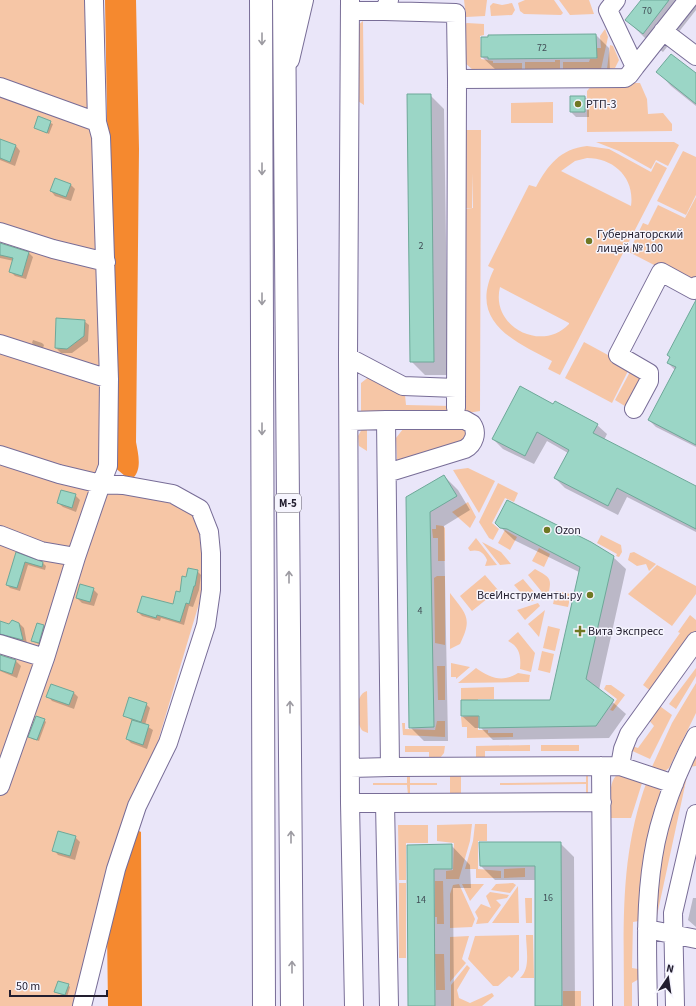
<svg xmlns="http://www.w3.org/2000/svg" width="696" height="1006" viewBox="0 0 696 1006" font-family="'Source Sans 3',sans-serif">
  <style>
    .green { fill: #f6c6a6; fill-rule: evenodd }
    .forest { fill: #f5892f }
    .shadow { fill: #0003 }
    .building { fill: #9bd6c6; stroke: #6ea899 }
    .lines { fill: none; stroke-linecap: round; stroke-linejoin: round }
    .minor-casing { stroke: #786d97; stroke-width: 20 }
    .highway-casing { stroke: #786d97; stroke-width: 24 }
    .minor { stroke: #fff; stroke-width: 18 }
    .highway { stroke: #fff; stroke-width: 22 }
    .oneway { stroke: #9c9aa1 }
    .poi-dot { fill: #6f7823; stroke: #f6f5fe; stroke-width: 1.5 }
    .labels { text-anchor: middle; stroke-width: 3; stroke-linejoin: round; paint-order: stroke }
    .number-label { font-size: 10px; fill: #404c55 }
    .shield { fill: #f6f5fe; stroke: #625e6d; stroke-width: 1 }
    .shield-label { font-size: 11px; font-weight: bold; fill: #221e2f }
    .poi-label { font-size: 12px; fill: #221e2f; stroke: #f6f5fe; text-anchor: start }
  </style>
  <rect width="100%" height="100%" fill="#eae6f9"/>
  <path class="green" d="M0,0H104V481L194,511L209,570L79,1006H0Z
    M464,0H487L485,16L466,17Z
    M525,0H554L563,13L561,15L524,14L520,11L518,3Z
    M559,0H589L594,14L570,15Z
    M493,3L502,5L512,3L515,10L512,15L491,16L490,6Z
    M363,21L364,105L358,101L357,26Z
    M467,23L484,24V35L480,36L481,59L493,61V63H522V69L473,70L465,63V24Z
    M605,29L608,37L601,69H563V62H589L590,59H597V48H601L600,36Z
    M610,45L613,46L619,60L615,68L607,69Z
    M555,60H560V69H525V62H555Z
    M594,83H640L647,99L648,114L663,113L672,124V131L587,132V91Z
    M553,102V123H511V103Z
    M461,130H481L480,411L462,414L461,209L473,208L472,173V208H461Z
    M596,142H674L679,145L668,166L656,160L651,169L619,151Z
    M587,146L609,149L651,172L656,162L667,168L560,375L548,369L552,361C514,341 468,322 494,269L488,266L529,185L536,187C548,165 560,149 587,146ZM587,158C614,158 635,178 631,206L561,171L575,161ZM500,287L569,323V324C542,353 490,327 500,287Z
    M683,151L696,157V195L686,215L657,201Z
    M696,197V277L694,279L683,280L629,252L643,223L648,225L658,205L685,218Z
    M584,342L630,367L612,403L565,378Z
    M632,368L642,374L628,408L615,400Z
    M370,376L405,395L406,405L452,406V417L361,412V383Z
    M462,423L470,441L400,462L397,460L396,438L403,429L399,425Z
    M367,428V451L359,446L358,436L362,429Z
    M468,468L495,481L479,513L453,470Z
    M498,483L518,493L514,502L505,498L492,523L499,529L493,540L489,538L479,522Z
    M468,502L476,517L470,528L452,512Z
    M436,525L443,526L445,528V561H438V538H433L432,529H436Z
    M505,530L517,537L510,550L498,543Z
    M601,535L621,545L622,552L619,557L616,556L617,554L597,543Z
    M476,538L497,565L485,566L487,560C484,552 478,549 470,551L468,548Z
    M482,542L501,552L511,564L500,565Z
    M539,548L550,554L544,567L532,561Z
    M634,552L656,564L649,571L646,564L637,566L628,560L630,553Z
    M657,565L696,586V594L672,626L628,594Z
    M535,569C551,578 552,578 548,596L546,597L528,575Z
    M485,575L498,590L472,611L460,596Z
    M437,576H445V645L435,643L434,578Z
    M523,579L540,599L528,602L526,599L527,597L523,592L521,593L514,585Z
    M556,591L571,594L568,607L553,604Z
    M450,593C466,614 473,618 460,644L450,649Z
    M538,603L540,606L525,620L517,610Z
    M545,610L539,637L528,624Z
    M690,615L696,620V631L652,692L643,685L680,633L678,632Z
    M548,626L560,629L555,651L543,648Z
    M518,632L535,653L531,672L520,669C521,656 520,647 508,641Z
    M542,651L554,654L550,673L538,670Z
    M451,663L470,667L456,679V677H451Z
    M437,666H445V700H438Z
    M476,668C490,678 503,683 518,673L530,675L529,682L458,683Z
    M696,668V676L676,709L669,704Z
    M696,683V713L669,768L664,772L651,769L672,723Z
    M606,685H611L625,695L613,711L610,710L617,699L604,689Z
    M494,687V699H478V730H488V733H513V737L467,738V727H462L461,717L471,716V700H461V688Z
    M367,691L368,733L363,731C355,724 354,694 367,691Z
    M657,704L672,715L650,759L628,749L629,745L638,748L654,726L647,718Z
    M437,721H445V737L403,735L402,723H405V729L435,730Z
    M530,745V751H485V759L476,762V746Z
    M541,745H579V751H541Z
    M405,746H445L444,753L440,758L429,761V752H405Z
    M696,749V766L689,767L656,920H655L658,863L663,837L668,813L690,755Z
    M450,772H461V796H450Z
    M410,773V783H437V785H410V795H408L407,785H373V783H407V774Z
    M586,773L588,774V795L586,796V784L500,785V783L586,782Z
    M618,774L643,780L631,818H611C611,805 607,782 618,774Z
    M647,781L659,787L661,794L639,921L633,922L632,968L638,969L639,979L632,983V1006H624C624,928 619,856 647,781Z
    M472,824L470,841L459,879H446V871L453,870L454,843L437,841V825Z
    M475,824H487V841H478V869L501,871V878H476V869H465L473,841Z
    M398,825H428V843H406V880H399Z
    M525,868V877L504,878V869Z
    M435,881H443L444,924H437V917H435Z
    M399,883H406V958H399Z
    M513,883L516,885L510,893L491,890L496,884Z
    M459,884L475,919L472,927L450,928V894L453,885Z
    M462,884H484L470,901Z
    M518,886L519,923H492Z
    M490,892L509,895L507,898L496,900L501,905L488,923L476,924L478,918L475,912L481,904L491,908L486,896Z
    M525,898H532V923H526Z
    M519,935V970L512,978L509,976L498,986H493L468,959L475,936Z
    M526,935H533L534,978H520C531,969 526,948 526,935Z
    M469,936L462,959L466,963L450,982V937Z
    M435,954H444L445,990H436Z
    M467,965L470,968L457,990L459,998L470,1003L492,993L494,996L482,1006H451V985Z
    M563,991H581V1006H563Z"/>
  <path class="forest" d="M105,0H136L139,149L136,442C138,453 142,468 134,477L125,476L113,466Z
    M139,831L141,832L142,1006H108L107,930L134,837Z"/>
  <path class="shadow" d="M642,0H696V10L663,52L646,39L627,20Z
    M596,35L609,48L610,71L496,70L482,57Z
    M658,72L696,75V106L671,86Z
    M430,95L444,109L448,375H425L411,361Z
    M571,97H585L589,101V117H576L571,112Z
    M39,118L53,124L49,134L35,128Z
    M0,141L16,146L20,151L15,166L0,160Z
    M55,179L71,185L75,189L71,201L55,196L51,191Z
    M0,244L29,253L33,257L26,279L15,276L10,271L14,261L0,258Z
    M696,311V447L656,427L649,420L675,370L668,363Z
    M84,321L89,325L88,341L72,353H61L56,348Z
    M33,340L42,343L44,345L43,348L34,345L32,343Z
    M553,405L597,425L607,434L604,440L696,487V532L627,497L618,515L565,488L555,478L568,453L547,441L534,464L503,449L493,439Z
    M444,476L458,490L470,510L444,526L448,741H424L410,727L407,498Z
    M75,495L80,500L76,512L63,507L58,503Z
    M496,523L613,557L626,569L599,690L626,714L609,738L493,740L481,728H475L462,716L551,701L579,572L514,540Z
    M16,554L43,563L46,566L45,570L28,565L20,591L10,588L7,585Z
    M197,571L201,575L199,590L193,607L189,606L184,625L161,618L160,621L142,616L138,612L173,605L187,578Z
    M93,589L98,594L94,606L82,603L77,598Z
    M19,623L24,628L27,644L0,636V628Z
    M44,626L46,628L41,645L34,642L32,640Z
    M1,656L16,661L21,666L17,678L0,671Z
    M74,693L78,697L74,709L52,701L48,696Z
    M146,704L150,708L145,725L153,730L147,749L131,743L127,739L133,721L124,715Z
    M44,720L46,722L39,741L32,739L30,737Z
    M75,837L80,842L75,860L58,855L54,850Z
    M560,843L574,857L575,1006H536V880H495L481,866Z
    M451,845L470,865L471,888H453L454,1006H409L408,846Z
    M693,898H696V927L688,920Z
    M68,985L70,987L67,997L55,992Z"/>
  <path class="building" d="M641,0H669L643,34L625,20Z
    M596,34L597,58L488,59V57H481V37H488V35Z
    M671,54L696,73V104L656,72Z
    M407,94H431L434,362H410Z
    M570,96H585V112H570Z
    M38,116L51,121L47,133L34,128Z
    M0,139L16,145L10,162L0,158Z
    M55,178L71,184L66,197L50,191Z
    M0,243L29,252L22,276L9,272L13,258L0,255Z
    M696,300V445L648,420L676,367L667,363L670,357L667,355Z
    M56,318L85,320L84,336L67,349L55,348Z
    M520,386L553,404L555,401L598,424L593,433L696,486V529L617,488L608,506L554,478L569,450L537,432L525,456L492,439Z
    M444,475L457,496L430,512L434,727L409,728L406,497Z
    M61,490L76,494L72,508L57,503Z
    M507,500L591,542L614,556L586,679L614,700L596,726L479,728V716H461V700H550L580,567L507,529L500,528L495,523Z
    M16,552L43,562L42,567L25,562L17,588L6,585Z
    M188,568L198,570L195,586H194L189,604L186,603L180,622L157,615L156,618L137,612L142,596L173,604L176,591L180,592L182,576L186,577Z
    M80,584L94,588L90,602L76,598Z
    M12,620L19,623L23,640L0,634V621L9,624Z
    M37,623L44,625L39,643L31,641Z
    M0,655L16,660L12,674L0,670Z
    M51,684L74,692L69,705L46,697Z
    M129,697L147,703L141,722L123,716Z
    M36,716L45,719L37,740L28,737Z
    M132,720L149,725L143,745L126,739Z
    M58,831L76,836L70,856L52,851Z
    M479,842H561L562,1006H535V866H480Z
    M452,844V869H434L435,1006H408L407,845Z
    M58,981L69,984L65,995L54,992Z"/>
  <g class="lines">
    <defs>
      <path id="minor" d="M350,0L348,357L350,803L354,1006
        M389,0L384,11L456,13L457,79L625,78L629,75L635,67L608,10L616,0
        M350,11H384
        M663,31L696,56
        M290,60L304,0
        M635,67L688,0
        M0,87L97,122
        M0,232L53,249L106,262
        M0,344L109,379
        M348,357L403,386L456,388
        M456,408L457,79
        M634,409L649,381V373L618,355L661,272L694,290L696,286
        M386,420H465L472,424C478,433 474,444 465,449L387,473
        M349,421L386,420L390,767L350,768
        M0,455L59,474L101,484L108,466L109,379L101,137L97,122L94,0
        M0,535L41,551L76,557L101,484L123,485L173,494L200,509L209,532L211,553V590L206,625L168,743L137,806L116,869L82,1006
        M0,644L45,658
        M601,766L603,1006
        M620,766L623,749L629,734L696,641
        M390,767L620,766L674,784
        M0,786L45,658L76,557
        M350,803H385L389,1006
        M385,803L602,802
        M647,929L696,939
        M648,1006C647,956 645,906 653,857C659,817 677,771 696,736
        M675,1006L673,913L696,814"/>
      <path id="highway" d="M261,0L264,1006
        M284,0L292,1006"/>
    </defs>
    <use href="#minor" class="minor-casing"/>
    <use href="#highway" class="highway-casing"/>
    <use href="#minor" class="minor"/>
    <use href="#highway" class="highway"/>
  </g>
  <defs><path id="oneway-shaft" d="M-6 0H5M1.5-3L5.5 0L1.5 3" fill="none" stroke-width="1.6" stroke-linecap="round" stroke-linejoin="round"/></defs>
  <g class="oneway">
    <use href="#oneway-shaft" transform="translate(262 39) rotate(90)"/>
    <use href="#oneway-shaft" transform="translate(262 169) rotate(90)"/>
    <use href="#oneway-shaft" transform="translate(262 299) rotate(90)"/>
    <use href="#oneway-shaft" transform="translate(262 429) rotate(90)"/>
    <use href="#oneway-shaft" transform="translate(289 577) rotate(-90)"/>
    <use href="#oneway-shaft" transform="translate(290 707) rotate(-90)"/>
    <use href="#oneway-shaft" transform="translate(291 837) rotate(-90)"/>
    <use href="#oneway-shaft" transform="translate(292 967) rotate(-90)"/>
  </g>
  <g class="poi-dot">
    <circle cx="578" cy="104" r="4"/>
    <circle cx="589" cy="241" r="4"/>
    <circle cx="547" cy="530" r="4"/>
    <circle cx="590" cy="595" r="4"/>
    <path d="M578 625h4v4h4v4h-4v4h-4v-4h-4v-4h4z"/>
  </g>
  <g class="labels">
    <g class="number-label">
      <text x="647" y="14">70</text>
      <text x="542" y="51">72</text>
      <text x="421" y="249">2</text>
      <text x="420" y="614">4</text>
      <text x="548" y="901">16</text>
      <text x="421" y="903">14</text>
    </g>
    <rect class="shield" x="275" y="494" width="26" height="18" rx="3"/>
    <g class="shield-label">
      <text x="288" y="507">М-5</text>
    </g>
    <g class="poi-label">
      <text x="586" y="108">РТП-3</text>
      <text x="597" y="238">Губернаторский<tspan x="597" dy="14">лицей № 100</tspan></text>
      <text x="555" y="534">Ozon</text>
      <text x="582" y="599" text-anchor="end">ВсеИнструменты.ру</text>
      <text x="588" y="635">Вита Экспресс</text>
    </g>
  </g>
  <g transform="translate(668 978) rotate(13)" stroke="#f6f5fe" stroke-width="3" paint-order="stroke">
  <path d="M0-3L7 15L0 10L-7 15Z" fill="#221e2f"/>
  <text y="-6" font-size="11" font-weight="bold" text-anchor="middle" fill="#221e2f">N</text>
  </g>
  <path d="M10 990v6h97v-6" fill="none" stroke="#221e2f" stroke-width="2"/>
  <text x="16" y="990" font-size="12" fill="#221e2f" stroke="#f6f5fe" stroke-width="3" paint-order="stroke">50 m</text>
</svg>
